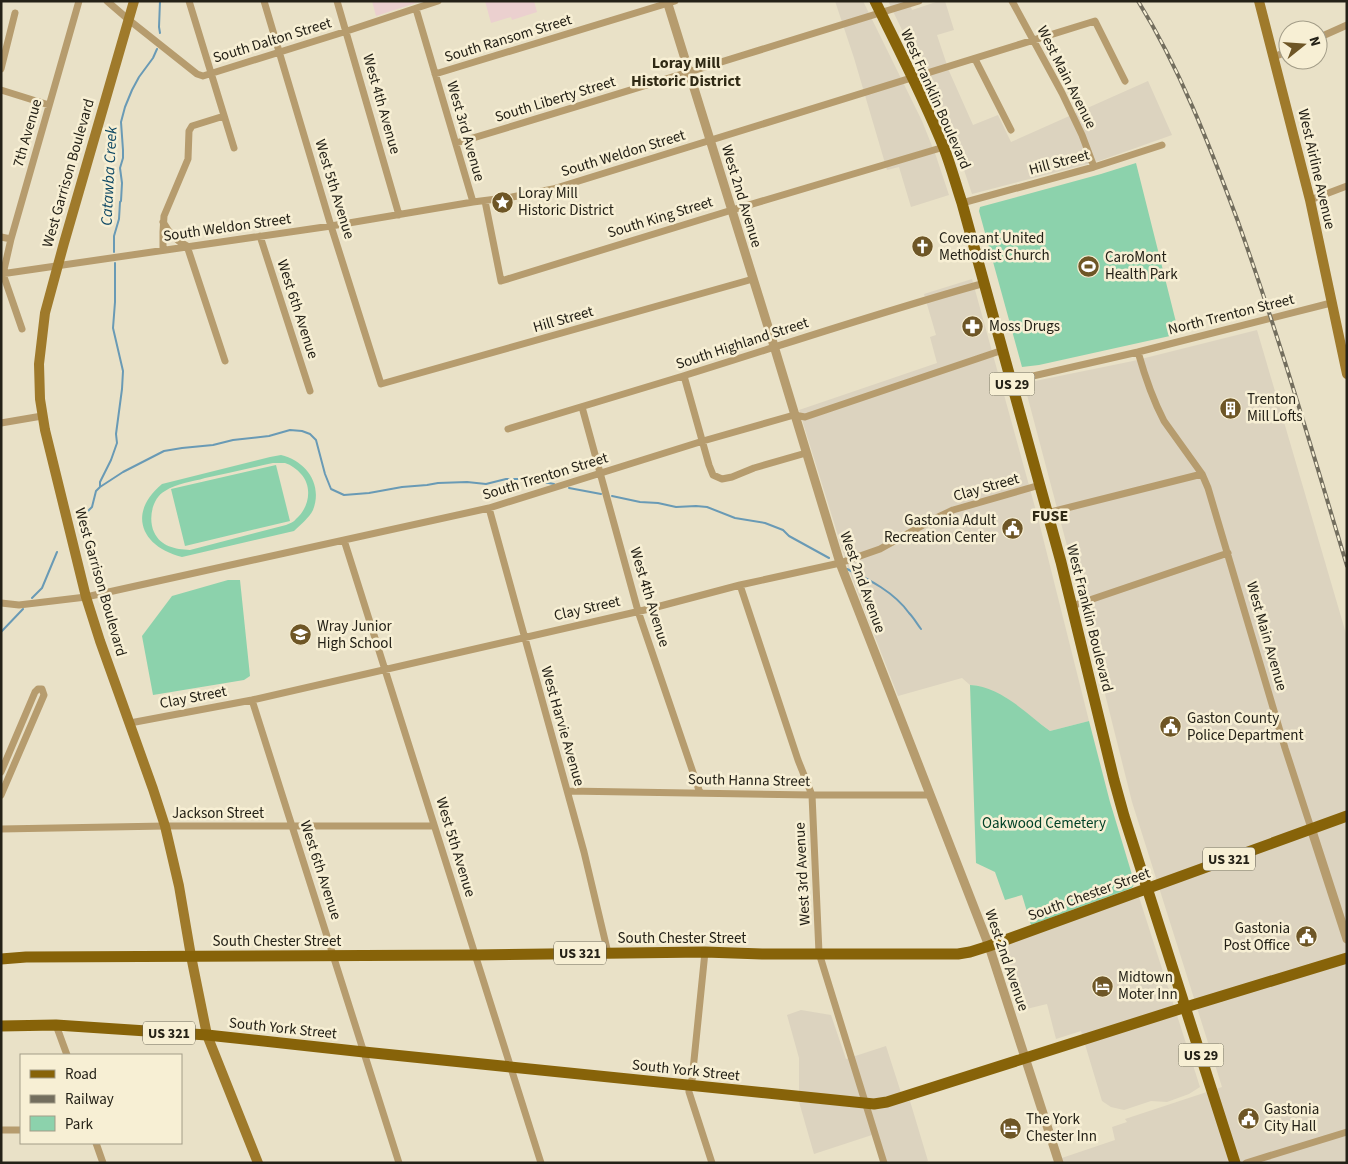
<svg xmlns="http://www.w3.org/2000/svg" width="1348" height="1164" viewBox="0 0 1348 1164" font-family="'Source Sans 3',sans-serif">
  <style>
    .commercial { fill: #dcd3bf }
    .industrial { fill: #ebd0cf }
    .green { fill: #8cd2ac; fill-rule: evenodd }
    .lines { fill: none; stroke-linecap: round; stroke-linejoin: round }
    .stream { stroke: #699ab5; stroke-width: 2 }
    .minor { stroke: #b69c6e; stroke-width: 7 }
    .tertiary { stroke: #b69c6e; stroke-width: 9 }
    .secondary { stroke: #9f7a2b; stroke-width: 10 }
    .primary { stroke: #876309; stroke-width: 11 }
    .rail-casing { stroke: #736e5e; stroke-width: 4 }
    .rail { stroke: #f7efd4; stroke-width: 2; stroke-dasharray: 5.5; stroke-linecap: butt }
    .labels { text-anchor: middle; stroke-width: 5; stroke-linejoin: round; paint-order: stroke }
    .shield { fill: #f7efd4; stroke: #635f50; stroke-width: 1 }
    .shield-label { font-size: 14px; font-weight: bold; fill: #242117 }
    .street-label { font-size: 15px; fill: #242117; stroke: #f7efd4 }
    .poi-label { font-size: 15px; fill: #242117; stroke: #f7efd4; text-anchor: start }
    .park-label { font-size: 15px; fill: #014127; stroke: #f7efd4 }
    .neighbourhood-label { font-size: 16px; font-weight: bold; fill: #302a15; stroke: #f7efd4 }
    .water-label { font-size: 16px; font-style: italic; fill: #0f4965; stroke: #f7efd4 }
  </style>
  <rect width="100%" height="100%" fill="#e9e1c7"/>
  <path class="commercial" d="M835,1H863L922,121L936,156L949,195L911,207L899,167L887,170L854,58Z
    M888,1H909L912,10L939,1H945L954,30L937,35L949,71L973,125L998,115L1011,142L1148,81L1172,135L1099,161L972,194L962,164L944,117Z
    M972,279L1038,518L1089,721L1050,731L1005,697L976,685H970L962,678L898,696L848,568L799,410L937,363L930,337L936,335L924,294Z
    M1257,330L1347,637V1163H1051L1050,1162L1115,1140L1112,1127L1127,1122L1125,1119L1222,1087L1132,802L1084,610L1026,391V385L1030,382L1133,361Z
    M1139,897L1200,1087L1189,1094L1167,1102L1151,1101L1124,1110L1111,1107L1102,1101L1081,1031L1056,1039L1047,1004L1018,1011L998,945Z
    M801,1010L831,1015L846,1059L886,1046L904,1102L910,1101L928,1161L923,1163H887L878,1133L814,1154L799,1102V1058L787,1015Z"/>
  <path class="industrial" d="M372,1H422L376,16Z
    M485,1H534L537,12L512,20L511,17L491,23Z"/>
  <path class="green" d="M1136,163L1179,334L1039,365L1022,367L979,211L980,207L1101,174Z
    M281,455C306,461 323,484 313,510C309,518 301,524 294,531L182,557C141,547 127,513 162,484L270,457ZM273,463C277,463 281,463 285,463C291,465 297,469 301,474C313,487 309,508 296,519C294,522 290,523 286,525L190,550C175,549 161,547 154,532C148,519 152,498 165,491C177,483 192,482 205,478C228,473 250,468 273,463Z
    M276,465L290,521L185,546L171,489Z
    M228,580H240L250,676L244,680L153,695L142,636L172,596Z
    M970,685C1000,686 1027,714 1050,731L1089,721L1110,802L1133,878L1134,884L1132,888L1031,925L1022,895L1005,900L995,872L976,863Z"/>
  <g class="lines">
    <path class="stream" d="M160,33L159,27L160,1
      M114,252V236L119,219L120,202L121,201L122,183L120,168L123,158V150L121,122L125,107L132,90L139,77L153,58L157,49
      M100,487L123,472L164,451L182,448L213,445L233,440L269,436L290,430L302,431L310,434L316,440L325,474L331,489L344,495L369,493L402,487L427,485L438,483L467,482L486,484L506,479H527L554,484
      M569,488L601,494
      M612,496L640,502L658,503L676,507L696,506L707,507L735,518L765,523L783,530L789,536L829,558
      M83,516L92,507L96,491L100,487V482L111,460L117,443L116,434L122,389L123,371L113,328L115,302V263
      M847,569C870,580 894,592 909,613C914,618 917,624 921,629
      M32,598L42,588L57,552
      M1,632L23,609"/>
    <path class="minor" d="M107,1L129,20L197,74L203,76L347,31L438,1
      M189,1L234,148
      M264,1L331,226L381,384L753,279
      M337,1L399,215
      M1012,1L1062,93L1082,135L1094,167
      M416,9L473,202
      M1318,38L1347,25
      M1274,57L1288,51
      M975,59L1011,130
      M1,69L15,13
      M435,74L675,1
      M1,90L49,105
      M456,143C611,97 765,48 919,1
      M1310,200L1347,186
      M485,201L501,281L732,210L944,147
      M962,203L1094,167L1162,145
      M163,222C169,233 176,241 187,246L225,361
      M260,236L310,391
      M1,237L11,239
      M163,250V232L164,216L188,159L189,131L192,126L224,116
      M1,274L331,226L473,202L512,197L553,189L1095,21L1125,81
      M22,329L3,274L11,239L79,1
      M1138,352C1145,377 1152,398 1164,421L1202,474L1208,488L1285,748L1311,828
      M684,376L709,465L713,475L722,479L732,477L754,468L806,453
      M1011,381L1138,352L1331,303
      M582,407L638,611L700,793
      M1,423L42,416
      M508,429C566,411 625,394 683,376C783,345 883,311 985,283
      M489,508L584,852L608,953
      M1047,513L1202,474
      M344,540L541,1163
      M740,585L798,760L812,795L819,953L884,1163
      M1,603L19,605L86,597L489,508L703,441L794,415L805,417L1003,350
      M1072,606L1228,553
      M252,700L399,1163
      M130,723L252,700L649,609L740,585L840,563L880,549L934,519L953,510L1040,485
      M1,772L35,692L38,689H42L44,695L1,795
      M568,791L812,795H930
      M1,829L165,826H434
      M705,952L692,1080L689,1085V1092L712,1163
      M56,1025L67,1055
      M1,1130H21
      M96,1143L103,1163
      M1246,1163L1347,1132"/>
    <path class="tertiary" d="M667,1L774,346L840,563L989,946L1059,1163
      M1311,828L1347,939"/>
    <path class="secondary" d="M134,1L64,243L45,313L39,364L40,399L45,430L86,597L100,641L153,789L165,826L179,886L191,956L207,1035L258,1163
      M1259,1L1310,200L1347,374"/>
    <path class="primary" d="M875,1C899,50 924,98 944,148C951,166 956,185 962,203L1061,562L1114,780L1124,816L1235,1163
      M1,959L26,957L475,955L705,952L762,954H958L970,952L989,946L1347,816
      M1,1026L56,1025L207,1035L364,1052L874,1104L887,1102L1186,1007L1347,958"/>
    <defs>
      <path id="rail" d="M1138,1C1180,69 1209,144 1237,219C1278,333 1312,450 1347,566"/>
    </defs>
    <use href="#rail" class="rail-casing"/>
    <use href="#rail" class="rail"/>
  </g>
  <defs>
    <symbol id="sight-disc" viewBox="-11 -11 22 22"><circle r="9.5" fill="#6e5626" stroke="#f7efd4"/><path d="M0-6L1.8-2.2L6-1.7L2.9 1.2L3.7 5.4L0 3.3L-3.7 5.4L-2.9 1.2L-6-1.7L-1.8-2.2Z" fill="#fff"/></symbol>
    <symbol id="church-disc" viewBox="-11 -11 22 22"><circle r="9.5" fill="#6e5626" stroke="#f7efd4"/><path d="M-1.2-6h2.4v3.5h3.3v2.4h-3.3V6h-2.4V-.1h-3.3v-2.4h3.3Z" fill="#fff"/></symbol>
    <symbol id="stadium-disc" viewBox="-11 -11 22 22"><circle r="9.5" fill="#6e5626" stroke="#f7efd4"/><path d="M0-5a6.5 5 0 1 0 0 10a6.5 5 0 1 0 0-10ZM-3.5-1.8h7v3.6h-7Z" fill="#fff"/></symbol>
    <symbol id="pharmacy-disc" viewBox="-11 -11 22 22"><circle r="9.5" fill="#6e5626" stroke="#f7efd4"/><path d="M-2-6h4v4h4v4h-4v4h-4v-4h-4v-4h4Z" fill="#fff"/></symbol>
    <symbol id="building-disc" viewBox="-11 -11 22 22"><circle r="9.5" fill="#6e5626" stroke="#f7efd4"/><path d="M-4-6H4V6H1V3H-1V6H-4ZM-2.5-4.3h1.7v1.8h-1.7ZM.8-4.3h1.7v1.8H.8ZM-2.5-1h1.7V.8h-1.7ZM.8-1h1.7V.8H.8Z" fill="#fff"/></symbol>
    <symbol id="civic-disc" viewBox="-11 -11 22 22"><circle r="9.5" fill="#6e5626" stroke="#f7efd4"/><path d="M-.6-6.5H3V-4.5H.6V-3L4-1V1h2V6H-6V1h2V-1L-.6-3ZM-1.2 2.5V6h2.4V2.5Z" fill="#fff"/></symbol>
    <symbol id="school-disc" viewBox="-11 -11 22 22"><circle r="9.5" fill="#6e5626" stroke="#f7efd4"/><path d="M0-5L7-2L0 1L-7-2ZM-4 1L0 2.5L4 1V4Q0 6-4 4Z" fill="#fff"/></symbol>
    <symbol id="hotel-disc" viewBox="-11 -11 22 22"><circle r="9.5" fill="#6e5626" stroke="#f7efd4"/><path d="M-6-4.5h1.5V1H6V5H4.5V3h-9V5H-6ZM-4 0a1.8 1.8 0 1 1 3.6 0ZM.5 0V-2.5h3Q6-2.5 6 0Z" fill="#fff"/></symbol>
  </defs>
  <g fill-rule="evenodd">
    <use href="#sight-disc" x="490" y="190" width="25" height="25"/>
    <use href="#church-disc" x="910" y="234" width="25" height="25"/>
    <use href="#stadium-disc" x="1076" y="254" width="25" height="25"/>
    <use href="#pharmacy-disc" x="960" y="314" width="25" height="25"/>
    <use href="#building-disc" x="1218" y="396" width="25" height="25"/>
    <use href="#civic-disc" x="1000" y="516" width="25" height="25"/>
    <use href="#school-disc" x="288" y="622" width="25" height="25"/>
    <use href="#civic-disc" x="1158" y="714" width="25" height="25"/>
    <use href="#civic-disc" x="1294" y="924" width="25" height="25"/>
    <use href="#hotel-disc" x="1090" y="974" width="25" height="25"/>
    <use href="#civic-disc" x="1236" y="1106" width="25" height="25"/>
    <use href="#hotel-disc" x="998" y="1116" width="25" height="25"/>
  </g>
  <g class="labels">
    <g class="shield">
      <rect x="989.5" y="372.5" width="45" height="23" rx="4"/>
      <rect x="1203" y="847.5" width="52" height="23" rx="4"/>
      <rect x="554" y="941.5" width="52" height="23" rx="4"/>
      <rect x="143" y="1021.5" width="52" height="23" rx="4"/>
      <rect x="1178.5" y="1043.5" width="45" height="23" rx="4"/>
    </g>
    <g class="shield-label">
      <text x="1012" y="389">US 29</text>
      <text x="1229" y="864">US 321</text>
      <text x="580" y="958">US 321</text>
      <text x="169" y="1038">US 321</text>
      <text x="1201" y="1060">US 29</text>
    </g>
    <g class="street-label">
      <text transform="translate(508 38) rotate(-17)" y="5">South Ransom Street</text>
      <text transform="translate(272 40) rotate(-17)" y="5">South Dalton Street</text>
      <text transform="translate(1067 77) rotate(63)" y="5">West Main Avenue</text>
      <text transform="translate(555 99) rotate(-17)" y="5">South Liberty Street</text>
      <text transform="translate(936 99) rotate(66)" y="5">West Franklin Boulevard</text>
      <text transform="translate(382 104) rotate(74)" y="5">West 4th Avenue</text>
      <text transform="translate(466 131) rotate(74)" y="5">West 3rd Avenue</text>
      <text transform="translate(27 133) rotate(-74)" y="5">7th Avenue</text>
      <text transform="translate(623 153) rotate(-17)" y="5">South Weldon Street</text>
      <text transform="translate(1059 162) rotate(-15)" y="5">Hill Street</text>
      <text transform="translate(1317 169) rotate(77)" y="5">West Airline Avenue</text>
      <text transform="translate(68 173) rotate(-74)" y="5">West Garrison Boulevard</text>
      <text transform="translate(335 189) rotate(73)" y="5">West 5th Avenue</text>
      <text transform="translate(742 196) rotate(73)" y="5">West 2nd Avenue</text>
      <text transform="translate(660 217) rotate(-17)" y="5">South King Street</text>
      <text transform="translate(227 227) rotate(-8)" y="5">South Weldon Street</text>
      <text transform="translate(298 309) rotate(72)" y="5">West 6th Avenue</text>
      <text transform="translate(1231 314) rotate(-14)" y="5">North Trenton Street</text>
      <text transform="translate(563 319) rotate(-16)" y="5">Hill Street</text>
      <text transform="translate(742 343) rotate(-18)" y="5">South Highland Street</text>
      <text transform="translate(545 476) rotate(-17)" y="5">South Trenton Street</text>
      <text transform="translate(986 487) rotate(-16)" y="5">Clay Street</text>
      <text transform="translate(101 582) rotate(74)" y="5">West Garrison Boulevard</text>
      <text transform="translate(863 582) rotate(70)" y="5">West 2nd Avenue</text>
      <text transform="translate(650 597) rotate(73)" y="5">West 4th Avenue</text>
      <text transform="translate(587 608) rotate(-13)" y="5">Clay Street</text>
      <text transform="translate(1090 618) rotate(76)" y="5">West Franklin Boulevard</text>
      <text transform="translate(1267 636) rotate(74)" y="5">West Main Avenue</text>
      <text transform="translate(193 697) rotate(-11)" y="5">Clay Street</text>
      <text transform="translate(563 726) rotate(74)" y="5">West Harvie Avenue</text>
      <text transform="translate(749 780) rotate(1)" y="5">South Hanna Street</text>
      <text x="218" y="818">Jackson Street</text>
      <text transform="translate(456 847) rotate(73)" y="5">West 5th Avenue</text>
      <text transform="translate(321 870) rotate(72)" y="5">West 6th Avenue</text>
      <text transform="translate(802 874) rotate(-93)" y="5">West 3rd Avenue</text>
      <text transform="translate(1089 894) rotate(-20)" y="5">South Chester Street</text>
      <text x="682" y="943">South Chester Street</text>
      <text x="277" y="946">South Chester Street</text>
      <text transform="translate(1007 960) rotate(71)" y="5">West 2nd Avenue</text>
      <text transform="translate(283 1028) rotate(6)" y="5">South York Street</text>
      <text transform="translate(686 1070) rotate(6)" y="5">South York Street</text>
    </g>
    <g class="poi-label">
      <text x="518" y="198">Loray Mill<tspan x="518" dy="17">Historic District</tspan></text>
      <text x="939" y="243">Covenant United<tspan x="939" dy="17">Methodist Church</tspan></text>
      <text x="1105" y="262">CaroMont<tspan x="1105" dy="17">Health Park</tspan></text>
      <text x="989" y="331">Moss Drugs</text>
      <text x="1247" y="404">Trenton<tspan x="1247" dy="17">Mill Lofts</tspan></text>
      <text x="996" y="525" text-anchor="end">Gastonia Adult<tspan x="996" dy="17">Recreation Center</tspan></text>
      <text x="317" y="631">Wray Junior<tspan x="317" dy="17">High School</tspan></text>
      <text x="1187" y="723">Gaston County<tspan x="1187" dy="17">Police Department</tspan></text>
      <text x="1290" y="933" text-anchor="end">Gastonia<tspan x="1290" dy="17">Post Office</tspan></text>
      <text x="1118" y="982">Midtown<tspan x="1118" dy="17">Moter Inn</tspan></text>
      <text x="1264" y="1114">Gastonia<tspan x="1264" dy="17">City Hall</tspan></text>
      <text x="1026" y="1124">The York<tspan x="1026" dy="17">Chester Inn</tspan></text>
    </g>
    <g class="park-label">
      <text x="1044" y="828">Oakwood Cemetery</text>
    </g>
    <g class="neighbourhood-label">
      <text x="686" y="68">Loray Mill<tspan x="686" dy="18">Historic District</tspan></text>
      <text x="1050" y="521">FUSE</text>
    </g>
    <g class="water-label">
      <text transform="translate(108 176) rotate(-87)" y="6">Catawba Creek</text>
    </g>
  </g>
  <rect width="1348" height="1164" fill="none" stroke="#242117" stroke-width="5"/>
  <rect x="20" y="1054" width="162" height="90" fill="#f7efd4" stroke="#a39d88"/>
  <rect x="30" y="1070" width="25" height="8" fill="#876309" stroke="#a39d88"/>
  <text x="65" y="1079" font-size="15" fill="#242117">Road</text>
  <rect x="30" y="1095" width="25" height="8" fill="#736e5e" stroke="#a39d88"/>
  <text x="65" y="1104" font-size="15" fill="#242117">Railway</text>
  <rect x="30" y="1116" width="25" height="15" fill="#8cd2ac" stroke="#a39d88"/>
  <text x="65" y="1129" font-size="15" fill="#242117">Park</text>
  <g transform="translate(1303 45) rotate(73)"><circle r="24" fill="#f7efd4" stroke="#a39d88"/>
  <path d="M0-4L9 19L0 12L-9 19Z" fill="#6e5626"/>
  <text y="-8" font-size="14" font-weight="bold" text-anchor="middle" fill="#242117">N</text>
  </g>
</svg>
